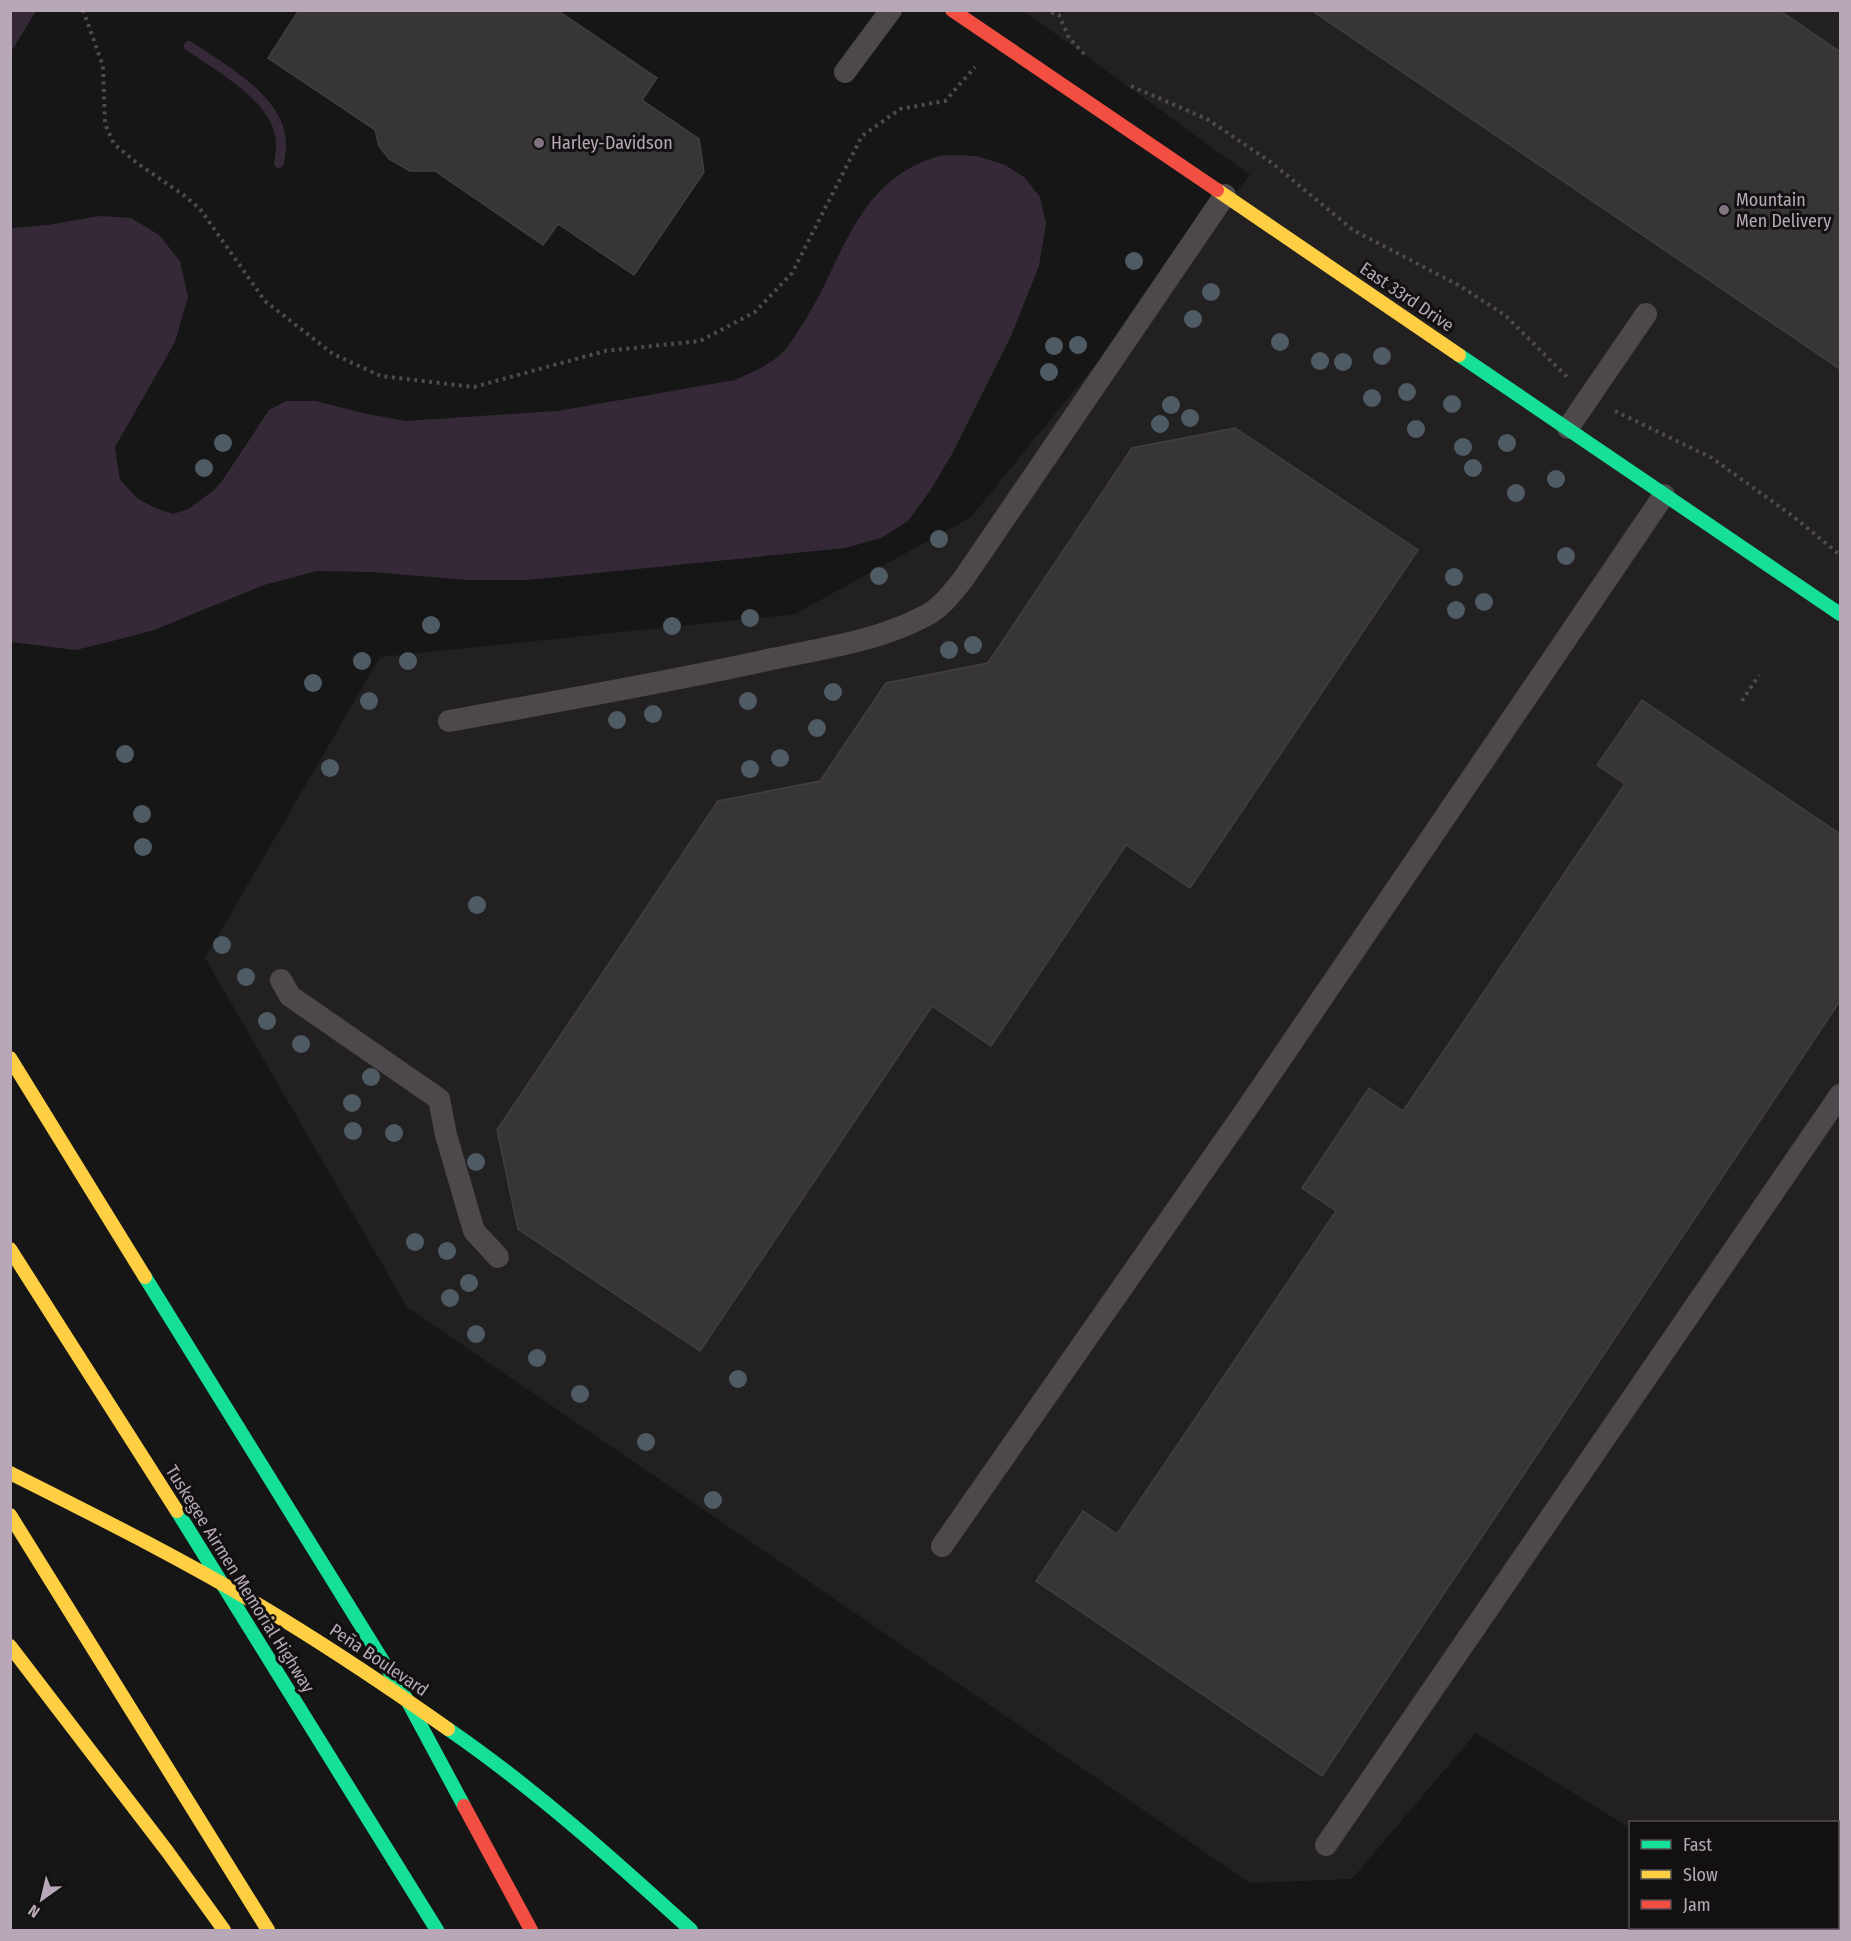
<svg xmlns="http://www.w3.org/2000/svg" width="1851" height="1941" viewBox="0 0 1851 1941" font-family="'Fira Sans Condensed',sans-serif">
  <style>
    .built { fill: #222021 }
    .water { fill: #352938 }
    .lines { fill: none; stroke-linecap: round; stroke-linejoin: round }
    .stream { stroke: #352938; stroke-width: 10 }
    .building { fill: #373536; stroke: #423e42; stroke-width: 1.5 }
    .path { stroke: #4e4a4e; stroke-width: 4; stroke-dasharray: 3 4.5; stroke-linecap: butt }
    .lane { stroke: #4c484c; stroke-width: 22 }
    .fast { stroke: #16e098; stroke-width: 14 }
    .slow { stroke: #ffcf43; stroke-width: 14 }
    .jam { stroke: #f24e42; stroke-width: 14 }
    .tree { fill: #4f5b64 }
    .poi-dot { fill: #7f747f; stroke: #121011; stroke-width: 2 }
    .labels { text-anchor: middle; stroke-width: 6; stroke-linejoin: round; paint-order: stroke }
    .poi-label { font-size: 18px; fill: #b7a7b7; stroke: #121011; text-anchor: start }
    .street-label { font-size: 18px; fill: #b7a7b7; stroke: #121011 }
  </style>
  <rect width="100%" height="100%" fill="#161616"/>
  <path class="built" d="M1024,11H1840V1930H1796L1791,1928H1838V1822H1630V1828L1476,1733L1352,1879L1250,1883L407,1307L205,958L380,657L795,614L971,517L1250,175Z"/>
  <path class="water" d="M11,10L36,11L11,52L10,11Z
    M977,156L1005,165L1024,177L1040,197L1046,224L1039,266L1011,336L952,454L930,491L908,521L881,538L845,548L527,580H467L372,572L317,571L264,585L154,630L120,639L76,650L11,642V228L48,225L100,216L131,218L159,235L180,261L188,297L175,342L115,447L120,480L137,498L155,508L173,514L188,509L213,491L222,481L269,410L286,401H316L362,413L406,421L557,411L735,380C751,373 765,367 779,356C789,347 798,331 806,319C844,257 856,182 936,157C948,154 965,156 977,156Z"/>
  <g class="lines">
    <path class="stream" d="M189,46C221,68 281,100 281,144C281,150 280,157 279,163"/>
  </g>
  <path class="building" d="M299,10H557L657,78L642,100L699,139L704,172L634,275L558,224L543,245L435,171H410L389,159L379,146L375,130L268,58Z
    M1311,10H1779L1840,52V369Z
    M1235,428L1418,550L1190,888L1126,845L991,1046L932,1006L700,1351L518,1229L497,1130L718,801L820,781L886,683L988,663L1132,448Z
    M1642,700L1840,834V1001L1322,1776L1036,1581L1083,1511L1117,1534L1336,1211L1302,1188L1369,1088L1403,1111L1625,784L1597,765Z"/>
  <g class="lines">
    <path class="path" d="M83,10L103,66L105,124L114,144L137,163L185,196L200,209L265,301L333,354L381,376L474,387L605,351L700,341L755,312L792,273L862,136L900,109L945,101L975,67
      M1044,10L1059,15L1069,38L1086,56
      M1131,86L1207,119L1272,163L1353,230L1460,286L1506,316L1568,378
      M1615,411L1712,458L1794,517L1840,555
      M1742,701L1759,675"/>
    <path class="lane" d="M845,72L891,10
      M1568,428L1646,314
      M449,721C557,701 665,683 772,659C824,648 878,641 925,616C941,608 953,592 964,578L1225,195
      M281,980L290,996L439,1099L446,1135L474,1231L498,1257
      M942,1546L1248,1107L1664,495
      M1326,1845L1840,1095"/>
    <path class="fast" d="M1459,355L1840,614
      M145,1277L407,1700L464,1806
      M177,1511L437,1930
      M448,1729C535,1789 613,1859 691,1930"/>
    <path class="slow" d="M1217,190L1459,355
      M10,1058L145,1277
      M10,1249L177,1511
      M10,1473C102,1519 194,1565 282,1619C339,1654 394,1691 448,1729
      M10,1515L268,1930
      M10,1646L167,1851L224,1930"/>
    <path class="jam" d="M952,10L1217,190
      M464,1806L531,1930"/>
  </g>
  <g class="tree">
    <circle cx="1134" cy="261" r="9"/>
    <circle cx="1211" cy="292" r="9"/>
    <circle cx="1193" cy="319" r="9"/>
    <circle cx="1280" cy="342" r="9"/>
    <circle cx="1078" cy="345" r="9"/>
    <circle cx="1054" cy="346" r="9"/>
    <circle cx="1382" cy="356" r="9"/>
    <circle cx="1320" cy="361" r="9"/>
    <circle cx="1343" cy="362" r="9"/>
    <circle cx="1049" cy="372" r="9"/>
    <circle cx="1407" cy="392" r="9"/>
    <circle cx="1372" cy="398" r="9"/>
    <circle cx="1452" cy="404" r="9"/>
    <circle cx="1171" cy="405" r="9"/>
    <circle cx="1190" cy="418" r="9"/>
    <circle cx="1160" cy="424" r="9"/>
    <circle cx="1416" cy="429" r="9"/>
    <circle cx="223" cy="443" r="9"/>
    <circle cx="1507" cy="443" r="9"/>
    <circle cx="1463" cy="447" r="9"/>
    <circle cx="204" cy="468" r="9"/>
    <circle cx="1473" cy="468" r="9"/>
    <circle cx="1556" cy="479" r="9"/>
    <circle cx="1516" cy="493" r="9"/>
    <circle cx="939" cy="539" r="9"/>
    <circle cx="1566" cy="556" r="9"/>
    <circle cx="879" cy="576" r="9"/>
    <circle cx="1454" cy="577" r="9"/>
    <circle cx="1484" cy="602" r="9"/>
    <circle cx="1456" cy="610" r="9"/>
    <circle cx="750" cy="618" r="9"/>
    <circle cx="431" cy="625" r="9"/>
    <circle cx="672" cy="626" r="9"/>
    <circle cx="973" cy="645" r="9"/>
    <circle cx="949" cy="650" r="9"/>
    <circle cx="362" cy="661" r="9"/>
    <circle cx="408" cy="661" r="9"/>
    <circle cx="313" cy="683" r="9"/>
    <circle cx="833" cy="692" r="9"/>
    <circle cx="369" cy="701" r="9"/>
    <circle cx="748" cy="701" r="9"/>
    <circle cx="653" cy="714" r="9"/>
    <circle cx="617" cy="720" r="9"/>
    <circle cx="817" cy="728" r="9"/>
    <circle cx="125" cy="754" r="9"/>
    <circle cx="780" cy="758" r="9"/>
    <circle cx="330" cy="768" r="9"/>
    <circle cx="750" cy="769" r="9"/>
    <circle cx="142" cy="814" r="9"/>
    <circle cx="143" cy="847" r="9"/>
    <circle cx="477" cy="905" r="9"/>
    <circle cx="222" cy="945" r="9"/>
    <circle cx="246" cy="977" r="9"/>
    <circle cx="267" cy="1021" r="9"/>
    <circle cx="301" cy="1044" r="9"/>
    <circle cx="371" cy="1077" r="9"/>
    <circle cx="352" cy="1103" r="9"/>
    <circle cx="353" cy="1131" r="9"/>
    <circle cx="394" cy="1133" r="9"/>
    <circle cx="476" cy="1162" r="9"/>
    <circle cx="415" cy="1242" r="9"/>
    <circle cx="447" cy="1251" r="9"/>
    <circle cx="469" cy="1283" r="9"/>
    <circle cx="450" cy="1298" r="9"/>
    <circle cx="476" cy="1334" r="9"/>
    <circle cx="537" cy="1358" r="9"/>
    <circle cx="738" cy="1379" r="9"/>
    <circle cx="580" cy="1394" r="9"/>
    <circle cx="646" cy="1442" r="9"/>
    <circle cx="713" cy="1500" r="9"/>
  </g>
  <g class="poi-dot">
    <circle cx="539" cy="143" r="6"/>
    <circle cx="1724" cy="210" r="6"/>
  </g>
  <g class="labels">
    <g class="poi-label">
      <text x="551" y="149">Harley-Davidson</text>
      <text x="1736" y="206">Mountain<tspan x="1736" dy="21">Men Delivery</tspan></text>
    </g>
    <g class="street-label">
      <text transform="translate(1407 297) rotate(34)" y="6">East 33rd Drive</text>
      <text transform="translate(240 1579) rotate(58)" y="6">Tuskegee Airmen Memorial Highway</text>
      <text transform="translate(379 1660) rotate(34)" y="6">Peña Boulevard</text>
    </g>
  </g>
  <rect width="1851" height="1941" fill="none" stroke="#b7a7b7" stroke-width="24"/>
  <rect x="1629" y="1821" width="210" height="108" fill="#121011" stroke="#544c53" stroke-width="1.5"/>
  <rect x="1641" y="1840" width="30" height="9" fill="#16e098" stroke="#544c53" stroke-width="1.5"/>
  <text x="1683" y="1851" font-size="18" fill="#b7a7b7">Fast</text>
  <rect x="1641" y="1870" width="30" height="9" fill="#ffcf43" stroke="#544c53" stroke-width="1.5"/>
  <text x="1683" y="1881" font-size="18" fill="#b7a7b7">Slow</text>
  <rect x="1641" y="1900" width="30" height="9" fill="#f24e42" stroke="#544c53" stroke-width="1.5"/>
  <text x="1683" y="1911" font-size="18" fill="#b7a7b7">Jam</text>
  <g transform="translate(42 1899) rotate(214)" stroke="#121011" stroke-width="4.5" paint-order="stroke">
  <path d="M0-4.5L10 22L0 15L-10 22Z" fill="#b7a7b7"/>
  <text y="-9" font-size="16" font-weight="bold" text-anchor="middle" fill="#b7a7b7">N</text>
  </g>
</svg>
